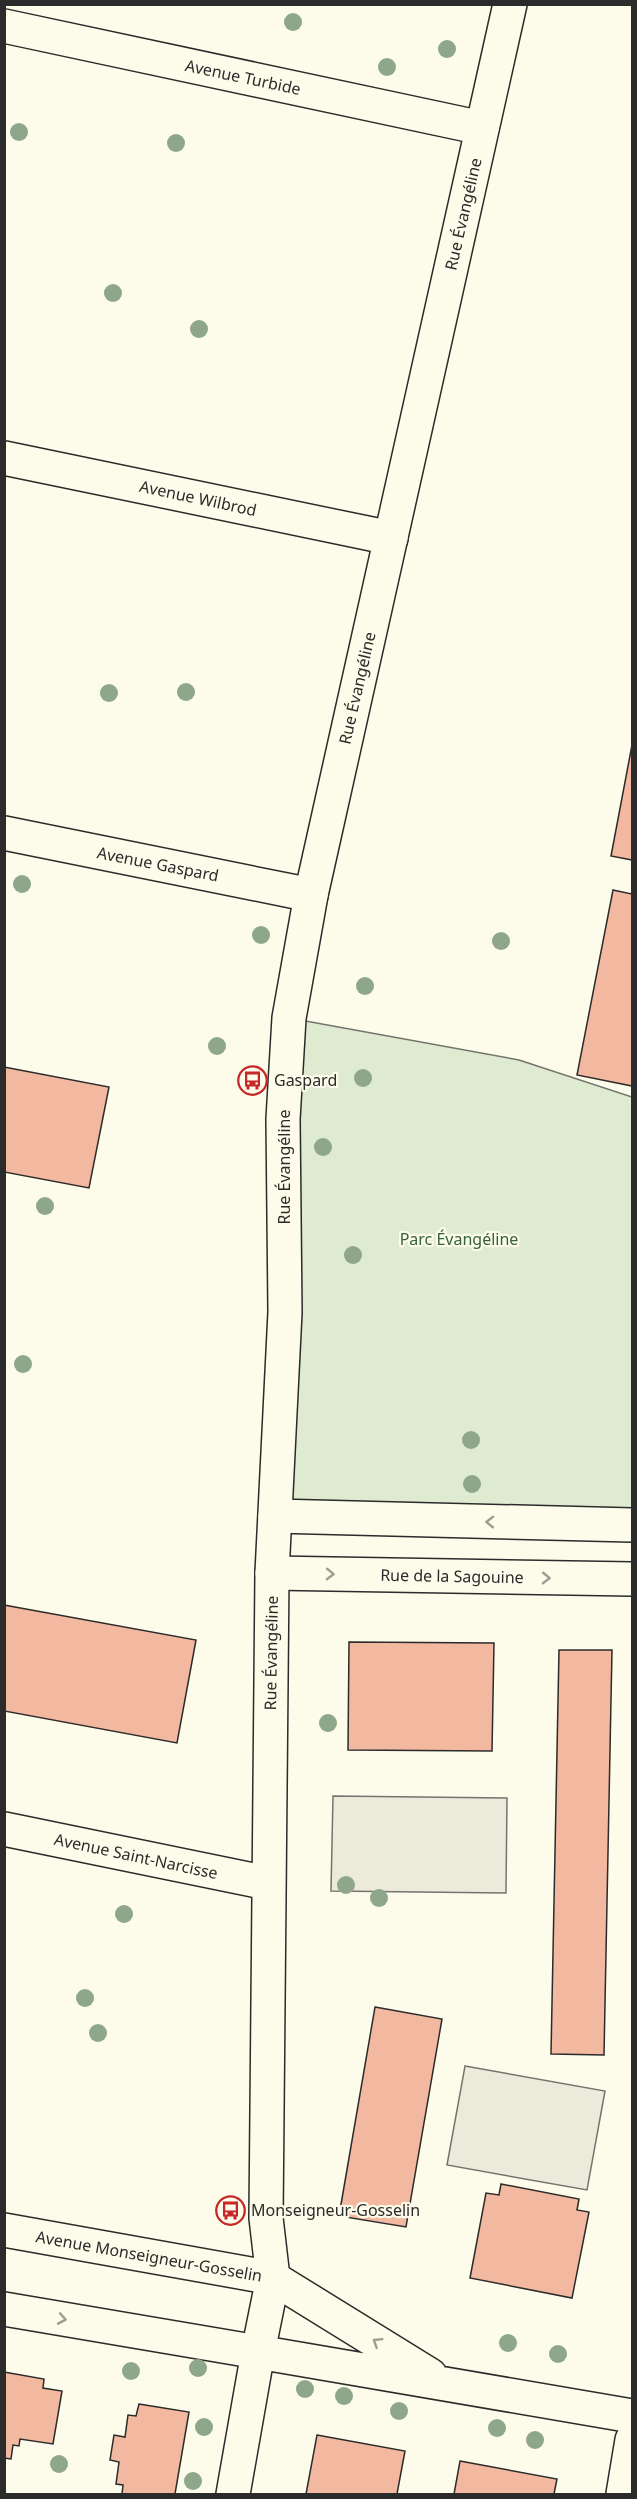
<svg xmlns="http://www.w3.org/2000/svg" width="637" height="2499" viewBox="0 0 637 2499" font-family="'Noto Sans',sans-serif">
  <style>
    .green { fill: #deebd1; stroke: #74746e; stroke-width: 1.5 }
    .parking { fill: #eceadb; stroke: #74746e; stroke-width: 1.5 }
    .building { fill: #f2b8a0; stroke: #2b2b2b; stroke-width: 1.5 }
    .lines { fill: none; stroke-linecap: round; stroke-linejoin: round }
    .minor-casing { stroke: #2b2b2b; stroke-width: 36 }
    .tertiary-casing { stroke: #2b2b2b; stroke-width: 36 }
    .minor { stroke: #fdfbea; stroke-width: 33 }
    .tertiary { stroke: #fdfbea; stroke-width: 33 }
    .tree { fill: #8ea78a }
    .oneway { stroke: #9e9d94 }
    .labels { text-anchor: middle; stroke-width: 4.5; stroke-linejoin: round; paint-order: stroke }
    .street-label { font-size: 16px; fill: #2b2b2b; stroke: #fdfbea }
    .poi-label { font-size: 16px; fill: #2b2b2b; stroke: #fdfbea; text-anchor: start }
    .park-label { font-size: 16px; fill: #34623c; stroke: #fdfbea }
  </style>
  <rect width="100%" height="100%" fill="#fdfbea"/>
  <path class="green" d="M289,1018L519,1060L632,1097V1525L275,1516Z"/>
  <path class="parking" d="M333,1796L507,1798L506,1893L331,1891Z
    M465,2066L605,2091L587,2190L447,2165Z"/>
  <path class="building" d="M632,745V860L611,856Z
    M613,890L632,894V1086L577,1075Z
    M4,1067L109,1087L89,1188L4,1172Z
    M4,1605L196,1640L177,1743L4,1711Z
    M349,1642L494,1643L492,1751L348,1750Z
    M559,1650H612L604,2055L551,2054Z
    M375,2007L442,2019L406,2227L339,2216Z
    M501,2184L579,2199L577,2210L589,2212L572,2298L470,2278L486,2193L499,2195Z
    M4,2372L44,2379L43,2388L62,2391L53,2444L20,2439L19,2446L13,2445L11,2459L4,2458Z
    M139,2404L189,2412L175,2494H122L123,2485L116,2484L119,2462L110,2460L114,2435L125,2437L128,2415L136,2416Z
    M317,2435L405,2451L397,2494H306Z
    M460,2461L557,2479L554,2494H454Z"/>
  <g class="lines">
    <defs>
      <path id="minor" d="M4,26L482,128
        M4,458L391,538
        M4,833L311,895
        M275,1516L632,1525
        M272,1573L632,1579
        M4,1829L268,1883
        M273,2278L430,2375
        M233,2494L258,2352L632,2416
        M623,2494L632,2440"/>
      <path id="tertiary" d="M4,2230L273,2278
        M4,2309L258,2352L273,2278L266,2218L272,1573L285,1312L283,1119L289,1018L311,895L510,4"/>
    </defs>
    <use href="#minor" class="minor-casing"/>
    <use href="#tertiary" class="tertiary-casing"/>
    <use href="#minor" class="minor"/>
    <use href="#tertiary" class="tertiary"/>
  </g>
  <g class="tree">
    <circle cx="293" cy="22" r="9"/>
    <circle cx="447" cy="49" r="9"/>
    <circle cx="387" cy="67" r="9"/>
    <circle cx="19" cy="132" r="9"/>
    <circle cx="176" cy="143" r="9"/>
    <circle cx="113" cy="293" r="9"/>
    <circle cx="199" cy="329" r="9"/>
    <circle cx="186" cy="692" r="9"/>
    <circle cx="109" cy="693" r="9"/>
    <circle cx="22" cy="884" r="9"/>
    <circle cx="261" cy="935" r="9"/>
    <circle cx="501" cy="941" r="9"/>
    <circle cx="365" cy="986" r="9"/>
    <circle cx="217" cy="1046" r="9"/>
    <circle cx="363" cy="1078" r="9"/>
    <circle cx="323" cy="1147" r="9"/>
    <circle cx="45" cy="1206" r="9"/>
    <circle cx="353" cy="1255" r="9"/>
    <circle cx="23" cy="1364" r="9"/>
    <circle cx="471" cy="1440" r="9"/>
    <circle cx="472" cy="1484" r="9"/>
    <circle cx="328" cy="1723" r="9"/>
    <circle cx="346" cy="1885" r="9"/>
    <circle cx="379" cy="1898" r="9"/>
    <circle cx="124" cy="1914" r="9"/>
    <circle cx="85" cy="1998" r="9"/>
    <circle cx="98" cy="2033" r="9"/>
    <circle cx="508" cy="2343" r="9"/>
    <circle cx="558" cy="2354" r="9"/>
    <circle cx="198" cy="2368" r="9"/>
    <circle cx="131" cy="2371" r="9"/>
    <circle cx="305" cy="2389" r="9"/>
    <circle cx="344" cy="2396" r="9"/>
    <circle cx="399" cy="2411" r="9"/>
    <circle cx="204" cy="2427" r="9"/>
    <circle cx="497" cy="2428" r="9"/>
    <circle cx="535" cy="2440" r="9"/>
    <circle cx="59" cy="2464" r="9"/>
    <circle cx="193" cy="2481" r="9"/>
  </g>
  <defs><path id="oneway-chevron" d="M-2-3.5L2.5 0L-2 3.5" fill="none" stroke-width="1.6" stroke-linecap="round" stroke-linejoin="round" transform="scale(1.5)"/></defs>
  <g class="oneway">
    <use href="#oneway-chevron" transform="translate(490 1522) rotate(-179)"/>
    <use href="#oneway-chevron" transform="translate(330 1574) rotate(1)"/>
    <use href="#oneway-chevron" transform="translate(546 1578) rotate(1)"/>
    <use href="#oneway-chevron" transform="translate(62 2319) rotate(10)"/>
    <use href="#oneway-chevron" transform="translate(377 2342) rotate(-148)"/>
  </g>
  <defs>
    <symbol id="bus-ring" viewBox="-11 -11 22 22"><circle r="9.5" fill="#fdfbea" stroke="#c62828" stroke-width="1.5"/><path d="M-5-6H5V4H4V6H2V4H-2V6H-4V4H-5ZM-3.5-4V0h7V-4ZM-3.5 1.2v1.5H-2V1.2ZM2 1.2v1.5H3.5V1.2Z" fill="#c62828"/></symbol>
  </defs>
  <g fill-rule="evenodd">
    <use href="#bus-ring" x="236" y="1064" width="33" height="33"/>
    <use href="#bus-ring" x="214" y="2194" width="33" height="33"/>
  </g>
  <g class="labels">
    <g class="street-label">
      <text transform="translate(243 77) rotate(12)" y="6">Avenue Turbide</text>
      <text transform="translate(463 214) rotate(-77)" y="6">Rue Évangéline</text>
      <text transform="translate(198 498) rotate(12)" y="6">Avenue Wilbrod</text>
      <text transform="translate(357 688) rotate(-77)" y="6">Rue Évangéline</text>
      <text transform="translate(158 864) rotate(11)" y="6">Avenue Gaspard</text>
      <text transform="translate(284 1167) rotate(-90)" y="6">Rue Évangéline</text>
      <text transform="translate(452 1576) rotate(1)" y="6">Rue de la Sagouine</text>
      <text transform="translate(271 1653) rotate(-89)" y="6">Rue Évangéline</text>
      <text transform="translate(136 1856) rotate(12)" y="6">Avenue Saint-Narcisse</text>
      <text transform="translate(149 2256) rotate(10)" y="6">Avenue Monseigneur-Gosselin</text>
    </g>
    <g class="poi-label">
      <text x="274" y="1086">Gaspard</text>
      <text x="251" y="2216">Monseigneur-Gosselin</text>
    </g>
    <g class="park-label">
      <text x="459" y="1245">Parc Évangéline</text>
    </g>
  </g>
  <rect width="637" height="2499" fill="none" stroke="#2b2b2b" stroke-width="12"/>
</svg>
